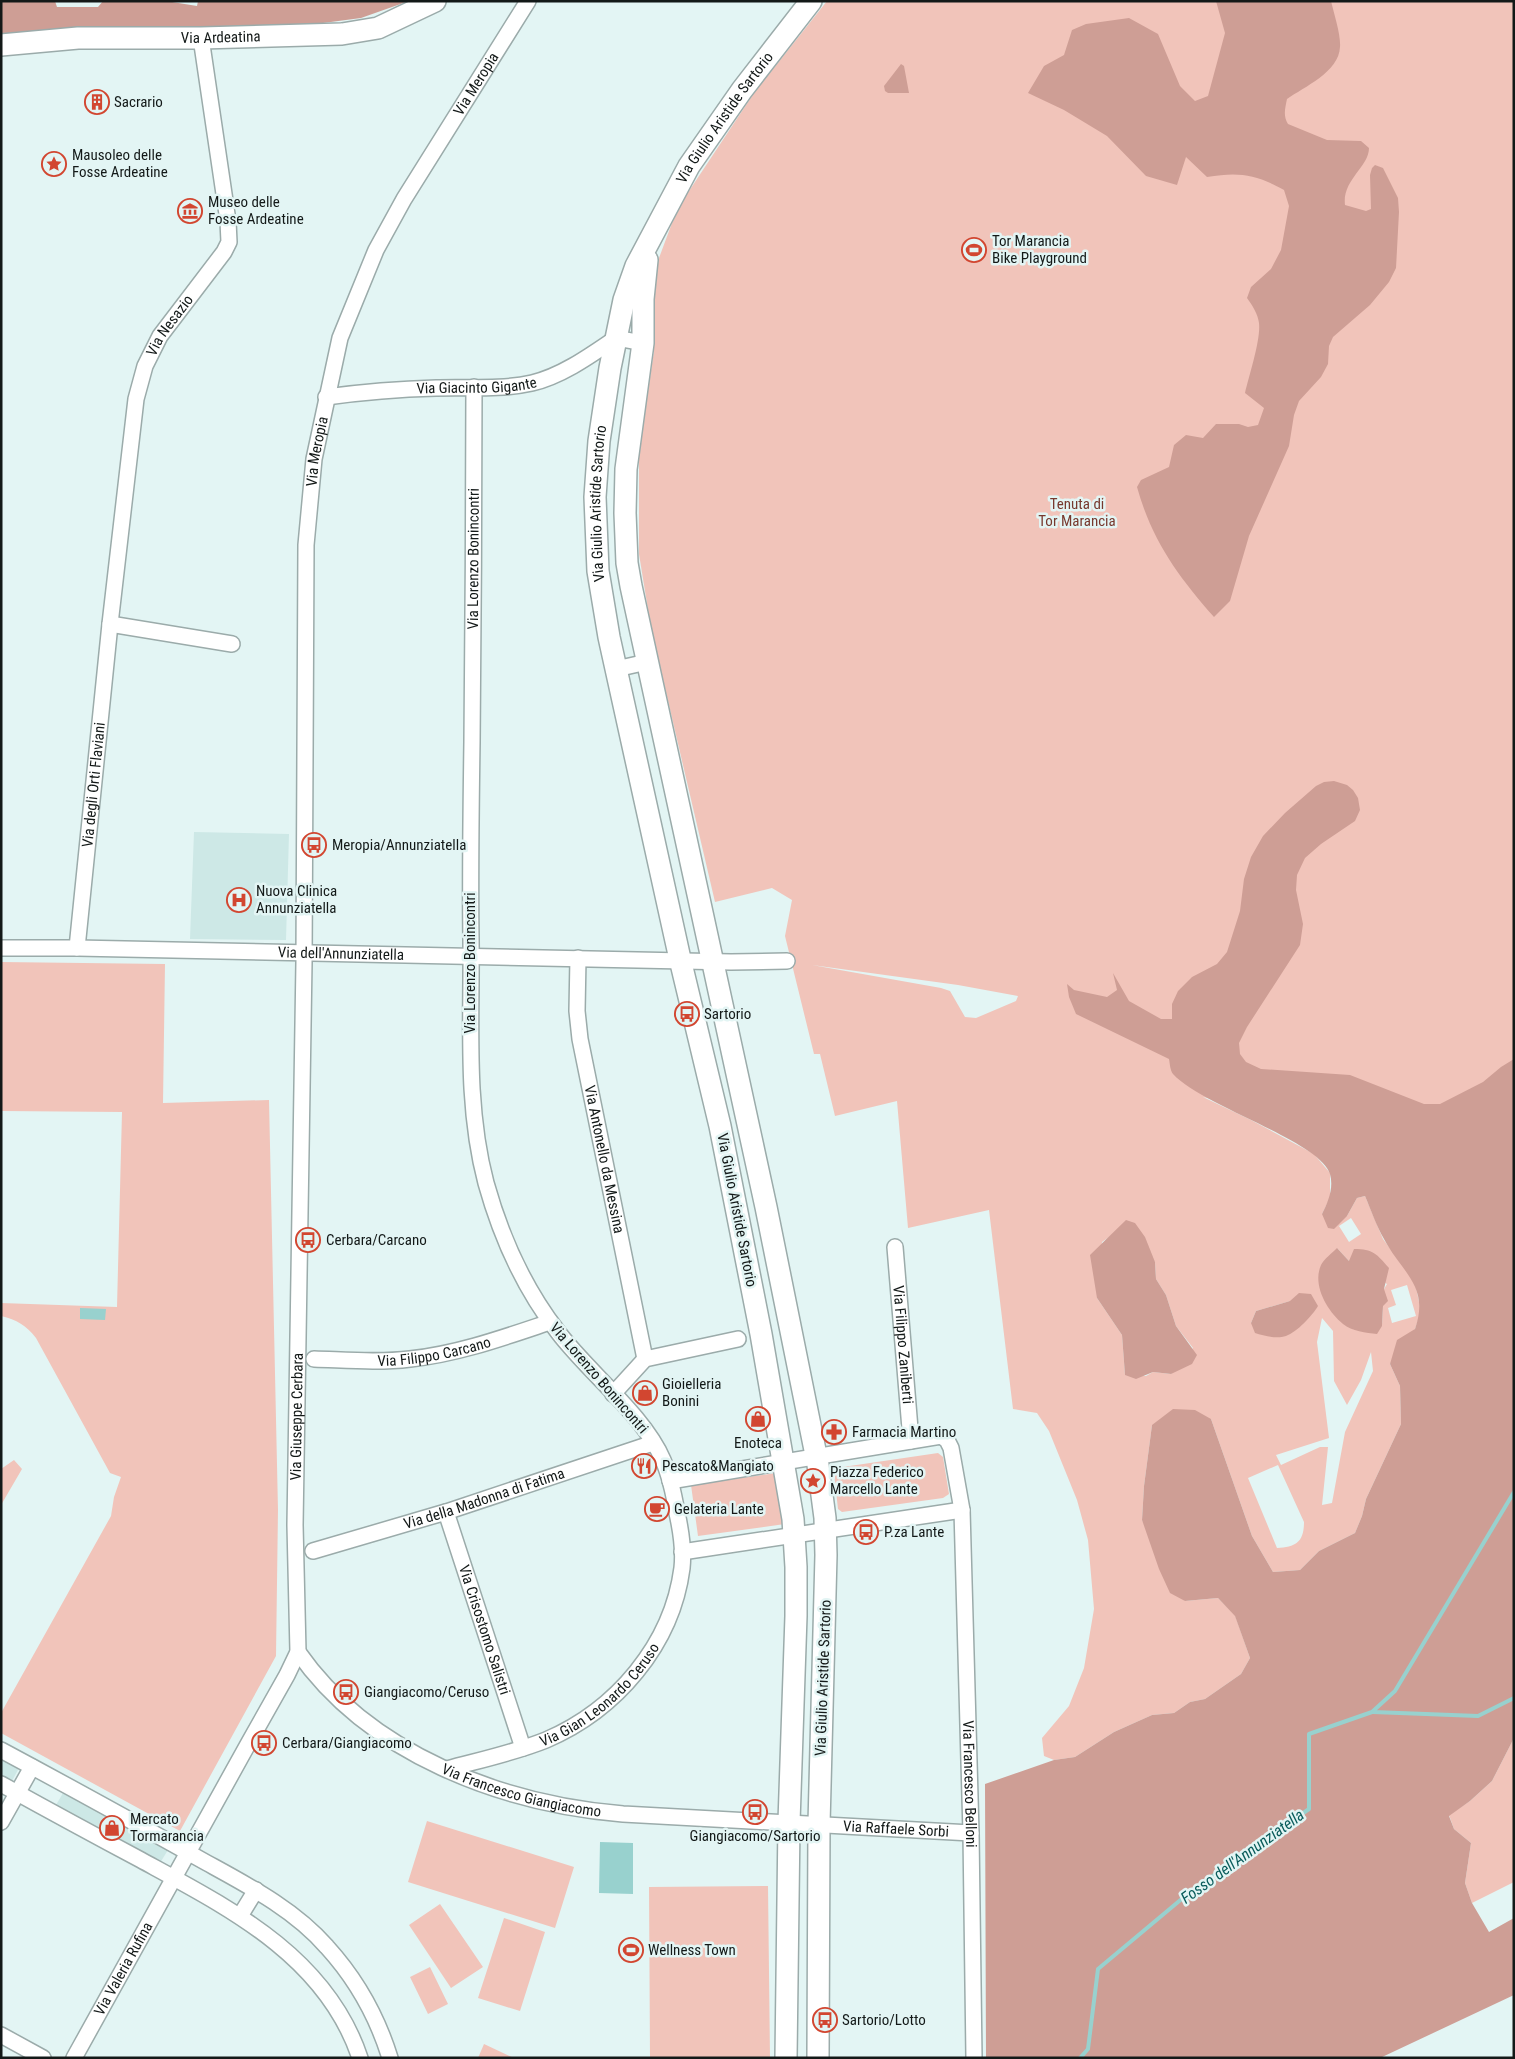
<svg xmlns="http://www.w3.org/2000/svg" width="1515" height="2059" viewBox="0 0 1515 2059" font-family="'Roboto Condensed',sans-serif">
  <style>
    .built { fill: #cde8e6 }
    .green { fill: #f1c4ba; fill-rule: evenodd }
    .forest { fill: #ce9e95 }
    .water { fill: #98d1ce }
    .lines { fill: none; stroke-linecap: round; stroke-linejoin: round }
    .stream { stroke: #98d1ce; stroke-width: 4 }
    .street-casing { stroke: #9babaa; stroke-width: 18 }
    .secondary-casing { stroke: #9babaa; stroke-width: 24 }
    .street { stroke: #fff; stroke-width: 15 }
    .secondary { stroke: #fff; stroke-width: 21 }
    .labels { text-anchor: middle; stroke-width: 5; stroke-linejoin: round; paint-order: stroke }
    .street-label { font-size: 15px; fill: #131918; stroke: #e3f5f4 }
    .poi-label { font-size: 15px; fill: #131918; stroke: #e3f5f4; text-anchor: start }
    .park-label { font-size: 15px; fill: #77392e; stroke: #e3f5f4 }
    .water-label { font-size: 16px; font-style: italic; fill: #085b5a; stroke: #e3f5f4 }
  </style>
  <rect width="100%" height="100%" fill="#e3f5f4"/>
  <path class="built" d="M194,832L289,834L286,940L190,939Z
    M1,1758L19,1768L12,1781L1,1775Z
    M63,1793L168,1850L160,1863L56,1805Z"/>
  <path class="green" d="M827,1H1514V1169L1203,1097L1251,1120L1314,1154L1330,1173V1198L1322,1214L1347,1216L1357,1198L1365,1196L1383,1239L1415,1282L1421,1312L1415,1329L1390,1364L1400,1386L1401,1424L1366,1499L1362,1516L1355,1533L1319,1551L1300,1570L1273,1572L1252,1536L1211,1419L1152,1425L1144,1486L1142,1520L1185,1601L1218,1598L1235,1615L1250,1658L1241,1674L1205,1699L1190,1702L1174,1713L1152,1715L1114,1732L1075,1757L1054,1760L1044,1756L1042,1738L1069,1706L1084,1668L1094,1609L1088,1540L1077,1500L1049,1431L1037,1413L1013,1409L989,1210L908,1228L897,1101L835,1116L820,1054H814L785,936L792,900L772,888L715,902L651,628L639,554V449L654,351L652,297L659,258L672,223L687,194L754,93ZM812,965L958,985L1018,996L1016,1001L976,1018L965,1017L950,991L941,988ZM1351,1218L1361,1234L1349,1242L1339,1226ZM1116,1232L1155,1262L1156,1279L1166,1295L1176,1326L1193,1348L1171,1374L1153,1372L1146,1376L1125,1375L1122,1335L1097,1298L1102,1242ZM1337,1248L1349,1261L1387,1284L1384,1289L1382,1325ZM1407,1285L1416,1316L1392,1323L1388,1308L1396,1305L1391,1290ZM1290,1301L1251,1323L1256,1311ZM1322,1318L1333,1331L1334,1381L1347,1405L1361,1380L1371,1352L1373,1371L1345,1432L1332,1503L1322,1505L1328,1447H1320L1281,1465L1276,1455L1329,1438L1317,1342ZM1278,1465L1304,1522C1304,1542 1296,1547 1277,1548L1248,1478Z
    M1,962L165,964L163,1103L269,1100L278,1510L276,1656L180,1831L1,1733V1713L111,1516L114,1497L121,1477L110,1473L36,1338C26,1325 17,1320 1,1316V1303L117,1307L122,1112L1,1111Z
    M938,1453L943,1457L949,1494L943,1498L842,1512L838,1509L834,1473L836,1468Z
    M14,1460L22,1469L1,1505V1469Z
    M777,1473L785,1524L698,1536L691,1485Z
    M1514,1738V1882L1472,1903L1465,1883L1471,1843L1454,1829L1449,1815L1470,1801L1492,1781Z
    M427,1821L574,1867L555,1928L408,1882Z
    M768,1886L770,2058H650L649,1887Z
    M440,1904L483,1967L451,1988L409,1925Z
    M504,1918L545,1932L520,2011L478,1998Z
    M430,1967L448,2004L428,2014L410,1977Z
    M484,2044L514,2058H478Z"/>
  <path class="forest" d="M1,1H55L57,7H98L103,1H166L197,6L198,1H409L361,18L308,25L52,30L1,34Z
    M1216,1H1331C1334,14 1341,35 1340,47C1339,72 1304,87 1287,99C1285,109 1283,116 1288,124L1327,140L1361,141L1369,148C1369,167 1342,180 1345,205L1366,211L1371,209L1370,175L1372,168L1375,165L1383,168L1398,198L1399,212L1396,268L1389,282L1370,305L1333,337L1329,346L1328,364L1321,377L1299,401L1294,415L1289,446L1249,536L1230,601L1214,617C1178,576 1152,541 1137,487L1141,480L1169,467L1174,445L1186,435L1203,438L1216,424H1239L1248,427L1258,425L1264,408L1245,393C1249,376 1261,339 1259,323C1258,314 1252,305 1247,298L1251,287L1271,269L1281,250L1289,206L1284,190C1255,174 1239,172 1207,177L1186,157L1177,185L1146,176L1107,136L1064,110L1028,93L1044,66L1064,55L1072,30L1086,24L1129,18L1158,34L1180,86L1195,101L1208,96L1225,33Z
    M901,64L904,66L909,93H888L885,91L884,86Z
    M1334,781L1347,785L1353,790L1358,798L1360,810L1355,821L1321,844L1305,858L1297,875L1296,890L1303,924L1300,945L1247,1027L1239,1043L1240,1054L1246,1062L1261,1069L1350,1075L1424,1104H1440L1483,1082L1501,1067L1514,1059V1738L1492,1781L1470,1801L1449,1816L1454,1829L1471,1843L1465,1883L1472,1903L1489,1932L1514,1918V1995L1380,2058H986L985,1784L1054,1760L1075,1757L1114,1732L1152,1715L1174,1713L1190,1702L1205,1699L1241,1674L1250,1658L1235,1616L1218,1598L1185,1601L1170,1593L1159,1569L1142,1520L1144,1486L1152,1425L1173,1409L1195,1410L1211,1419L1252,1536L1273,1572L1300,1570L1319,1551L1355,1533L1362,1516L1366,1499L1401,1424L1400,1386L1390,1364L1397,1340L1415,1329C1430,1286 1402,1273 1384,1239C1376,1225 1371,1210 1365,1196L1357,1198L1347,1216L1334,1229L1328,1228L1322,1214C1328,1202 1334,1188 1330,1174C1320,1141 1202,1106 1173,1074C1170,1070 1170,1064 1169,1059L1076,1014L1069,997L1067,984L1074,990L1107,997L1117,990L1113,973L1129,1001L1161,1019H1172V1004L1178,991L1192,977L1217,964L1227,952L1240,911L1244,879L1251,857L1263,836L1285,813L1316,786L1324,782Z
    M1126,1220L1135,1223L1145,1237L1155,1262L1156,1279L1166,1295L1176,1326L1197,1355L1192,1364L1171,1374L1153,1372L1136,1379L1125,1375L1122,1335L1097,1298L1090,1255Z
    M1337,1248L1349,1261L1354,1249C1373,1249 1377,1254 1389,1268L1384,1289L1388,1301L1383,1306L1382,1326L1377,1334C1366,1333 1352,1331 1343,1324C1327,1311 1312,1285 1321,1265C1324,1259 1332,1253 1337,1248Z
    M1299,1293L1311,1294L1318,1306C1312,1316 1297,1332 1286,1336C1277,1339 1264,1336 1255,1333L1251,1323L1256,1311L1290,1301Z"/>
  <path class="water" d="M80,1308L106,1309L105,1320L80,1319Z
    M600,1842L633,1843V1894L599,1893Z"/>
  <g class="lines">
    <path class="stream" d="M1373,1712L1478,1716L1514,1698
      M1080,2058L1088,2049L1098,1969L1190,1892L1309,1809V1734L1372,1712L1395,1691L1514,1492"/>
    <defs>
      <g id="street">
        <path id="s1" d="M326,397C363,392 400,389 436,388C467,387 501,390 532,383C562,376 591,355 616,338L643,343"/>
        <path d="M110,624L232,644"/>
        <path d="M616,669L647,662"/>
        <path id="s2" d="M1,948H77L731,962L787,961"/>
        <path id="s3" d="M77,948L110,624L136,399L145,366L160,336L224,252L229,242L228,221L201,38"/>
        <path id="s4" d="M578,958L577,1011L580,1039L645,1359"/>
        <path id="s5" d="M895,1247L911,1441"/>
        <path id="s6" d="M314,1359C346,1360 378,1363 410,1359C458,1354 505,1337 550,1322"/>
        <path d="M613,1394L645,1359L738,1339"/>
        <path id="s7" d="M670,1481L941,1436L947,1440L951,1448L962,1510L971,1833L974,2058"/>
        <path id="s8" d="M446,1512L523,1748"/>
        <path id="s9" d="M313,1551L446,1512L653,1443"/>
        <path d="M682,1552L962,1510"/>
        <path id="s10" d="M298,1652C369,1754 502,1804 623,1814L971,1833"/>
        <path d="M1,1750C70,1787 139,1825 207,1863C249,1886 295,1910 327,1947C357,1980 377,2016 390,2058"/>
        <path id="s11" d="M447,1769C480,1760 514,1753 546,1740C616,1710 672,1645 682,1568C684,1550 681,1531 677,1513C674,1495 670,1476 663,1460C644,1415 588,1372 558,1332C524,1288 501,1237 486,1183C465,1104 472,1022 471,940C470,874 471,808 472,742C473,624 474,505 474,387"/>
        <path d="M1,1784C48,1810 94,1835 141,1860C229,1908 326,1956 360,2058"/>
        <path d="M1,1822L32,1767"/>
        <path d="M240,1916L256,1890"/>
        <path d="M1,2035L43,2058"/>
        <path id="s12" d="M74,2058C145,1930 215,1802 287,1675L298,1652L295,1525L304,962L306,545L314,459L340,338L376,250L404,199L528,1"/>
      </g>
      <g id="secondary">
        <path id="s13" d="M1,45L78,38H201L342,34L378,28L435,1"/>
        <path d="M647,260L643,299V343L626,469L625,513L627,563L631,586L766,1207L818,1465L825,1518L826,1555L819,1824L818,2058"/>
        <path id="s14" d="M786,2058L789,1822L796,1616V1567L793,1519L761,1334L720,1126L680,959L609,637L598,571L595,497L599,441L610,368L624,300L636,266L689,166L742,90L811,1"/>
      </g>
    </defs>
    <use href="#street" class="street-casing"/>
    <use href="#secondary" class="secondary-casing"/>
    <use href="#street" class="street"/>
    <use href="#secondary" class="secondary"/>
  </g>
  <defs>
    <symbol id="building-ring" viewBox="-11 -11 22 22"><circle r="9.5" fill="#e3f5f4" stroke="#d24630" stroke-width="1.5"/><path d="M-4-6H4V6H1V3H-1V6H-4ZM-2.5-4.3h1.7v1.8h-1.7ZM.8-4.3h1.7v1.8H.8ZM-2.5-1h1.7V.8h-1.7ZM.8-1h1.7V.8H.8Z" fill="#d24630"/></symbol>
    <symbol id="sight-ring" viewBox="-11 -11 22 22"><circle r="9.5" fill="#e3f5f4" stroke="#d24630" stroke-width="1.5"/><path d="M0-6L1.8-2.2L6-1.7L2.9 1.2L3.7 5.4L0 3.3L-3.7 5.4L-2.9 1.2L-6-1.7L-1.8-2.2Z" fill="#d24630"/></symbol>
    <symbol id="museum-ring" viewBox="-11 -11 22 22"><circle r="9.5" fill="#e3f5f4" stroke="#d24630" stroke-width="1.5"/><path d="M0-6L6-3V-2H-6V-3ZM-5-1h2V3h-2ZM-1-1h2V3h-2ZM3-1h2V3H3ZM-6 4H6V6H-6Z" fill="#d24630"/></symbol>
    <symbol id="stadium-ring" viewBox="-11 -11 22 22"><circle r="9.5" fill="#e3f5f4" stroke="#d24630" stroke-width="1.5"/><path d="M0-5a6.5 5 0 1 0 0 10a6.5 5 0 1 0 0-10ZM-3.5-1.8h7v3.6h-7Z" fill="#d24630"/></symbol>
    <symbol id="bus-ring" viewBox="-11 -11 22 22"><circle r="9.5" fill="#e3f5f4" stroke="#d24630" stroke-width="1.5"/><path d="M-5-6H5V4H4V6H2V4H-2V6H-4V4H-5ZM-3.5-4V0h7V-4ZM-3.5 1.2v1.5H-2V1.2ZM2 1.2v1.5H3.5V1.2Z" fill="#d24630"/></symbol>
    <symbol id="hospital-ring" viewBox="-11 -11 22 22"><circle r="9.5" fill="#e3f5f4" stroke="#d24630" stroke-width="1.5"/><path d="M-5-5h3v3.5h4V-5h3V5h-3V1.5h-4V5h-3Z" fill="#d24630"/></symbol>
    <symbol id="shop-ring" viewBox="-11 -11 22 22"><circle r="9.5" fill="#e3f5f4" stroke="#d24630" stroke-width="1.5"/><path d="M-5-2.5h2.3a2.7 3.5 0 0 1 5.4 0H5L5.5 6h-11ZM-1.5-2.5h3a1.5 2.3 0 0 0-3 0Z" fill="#d24630"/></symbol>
    <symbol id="pharmacy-ring" viewBox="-11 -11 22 22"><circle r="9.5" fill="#e3f5f4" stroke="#d24630" stroke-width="1.5"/><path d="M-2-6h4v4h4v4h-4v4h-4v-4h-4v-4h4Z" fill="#d24630"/></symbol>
    <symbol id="restaurant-ring" viewBox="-11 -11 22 22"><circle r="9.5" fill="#e3f5f4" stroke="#d24630" stroke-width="1.5"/><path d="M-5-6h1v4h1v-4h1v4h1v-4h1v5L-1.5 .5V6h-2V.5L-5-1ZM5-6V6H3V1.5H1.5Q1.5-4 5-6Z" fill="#d24630"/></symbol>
    <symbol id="cafe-ring" viewBox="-11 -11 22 22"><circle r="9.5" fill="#e3f5f4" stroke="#d24630" stroke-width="1.5"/><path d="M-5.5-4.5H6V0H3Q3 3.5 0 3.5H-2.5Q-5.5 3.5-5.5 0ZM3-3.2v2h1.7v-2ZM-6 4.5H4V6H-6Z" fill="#d24630"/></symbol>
  </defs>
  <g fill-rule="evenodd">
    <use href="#building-ring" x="83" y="88" width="28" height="28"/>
    <use href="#sight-ring" x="40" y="150" width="28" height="28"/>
    <use href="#museum-ring" x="176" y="197" width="28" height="28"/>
    <use href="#stadium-ring" x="960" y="236" width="28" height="28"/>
    <use href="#bus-ring" x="300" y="831" width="28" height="28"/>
    <use href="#hospital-ring" x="225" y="886" width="28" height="28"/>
    <use href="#bus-ring" x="673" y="1000" width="28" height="28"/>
    <use href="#bus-ring" x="294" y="1226" width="28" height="28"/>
    <use href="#shop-ring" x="631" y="1379" width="28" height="28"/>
    <use href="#shop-ring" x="744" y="1405" width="28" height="28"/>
    <use href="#pharmacy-ring" x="820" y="1418" width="28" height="28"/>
    <use href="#restaurant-ring" x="630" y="1452" width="28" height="28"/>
    <use href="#sight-ring" x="799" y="1467" width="28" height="28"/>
    <use href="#cafe-ring" x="643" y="1495" width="28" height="28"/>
    <use href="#bus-ring" x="852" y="1518" width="28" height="28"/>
    <use href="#bus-ring" x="332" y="1678" width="28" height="28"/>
    <use href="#bus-ring" x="250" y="1729" width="28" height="28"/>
    <use href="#bus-ring" x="741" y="1798" width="28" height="28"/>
    <use href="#shop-ring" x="98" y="1814" width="28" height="28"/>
    <use href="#stadium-ring" x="617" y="1936" width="28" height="28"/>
    <use href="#bus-ring" x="811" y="2006" width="28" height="28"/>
  </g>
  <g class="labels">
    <g class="street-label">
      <text dy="5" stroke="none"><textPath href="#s13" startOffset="220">Via Ardeatina</textPath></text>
      <text dy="5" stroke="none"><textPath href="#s12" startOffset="2070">Via Meropia</textPath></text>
      <text dy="5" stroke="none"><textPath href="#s14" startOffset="1990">Via Giulio Aristide Sartorio</textPath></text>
      <text dy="5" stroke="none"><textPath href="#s3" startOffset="634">Via Nesazio</textPath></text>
      <text dy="5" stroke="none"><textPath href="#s1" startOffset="151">Via Giacinto Gigante</textPath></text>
      <text dy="5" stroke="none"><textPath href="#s12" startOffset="1665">Via Meropia</textPath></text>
      <text dy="5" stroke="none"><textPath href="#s14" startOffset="1575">Via Giulio Aristide Sartorio</textPath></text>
      <text dy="5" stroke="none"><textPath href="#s11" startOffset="1401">Via Lorenzo Bonincontri</textPath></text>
      <text dy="5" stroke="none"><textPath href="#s3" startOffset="164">Via degli Orti Flaviani</textPath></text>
      <text dy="5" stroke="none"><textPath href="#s2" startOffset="340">Via dell'Annunziatella</textPath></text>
      <text transform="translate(470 963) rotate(-90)" y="5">Via Lorenzo Bonincontri</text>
      <text dy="5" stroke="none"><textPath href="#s4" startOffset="204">Via Antonello da Messina</textPath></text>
      <text transform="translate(737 1210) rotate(79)" y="5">Via Giulio Aristide Sartorio</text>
      <text dy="5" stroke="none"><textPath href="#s5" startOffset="98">Via Filippo Zaniberti</textPath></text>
      <text dy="5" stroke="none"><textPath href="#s6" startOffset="121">Via Filippo Carcano</textPath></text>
      <text transform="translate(599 1378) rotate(49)" y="5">Via Lorenzo Bonincontri</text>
      <text dy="5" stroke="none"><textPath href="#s12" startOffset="699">Via Giuseppe Cerbara</textPath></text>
      <text dy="5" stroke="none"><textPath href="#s9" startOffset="179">Via della Madonna di Fatima</textPath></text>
      <text dy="5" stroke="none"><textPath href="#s8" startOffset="124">Via Crisostomo Salistri</textPath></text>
      <text transform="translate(823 1678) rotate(-88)" y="5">Via Giulio Aristide Sartorio</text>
      <text dy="5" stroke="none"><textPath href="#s11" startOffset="174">Via Gian Leonardo Ceruso</textPath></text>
      <text dy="5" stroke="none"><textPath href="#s7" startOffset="628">Via Francesco Belloni</textPath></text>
      <text dy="5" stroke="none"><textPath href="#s10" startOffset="270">Via Francesco Giangiacomo</textPath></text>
      <text dy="5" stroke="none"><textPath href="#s10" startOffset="648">Via Raffaele Sorbi</textPath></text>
      <text dy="5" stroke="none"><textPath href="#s12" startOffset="102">Via Valeria Rufina</textPath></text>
    </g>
    <g class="poi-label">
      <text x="114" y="107">Sacrario</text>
      <text x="72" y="160">Mausoleo delle<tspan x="72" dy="17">Fosse Ardeatine</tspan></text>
      <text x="208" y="207">Museo delle<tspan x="208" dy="17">Fosse Ardeatine</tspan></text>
      <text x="992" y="246">Tor Marancia<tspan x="992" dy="17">Bike Playground</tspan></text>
      <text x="332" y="850">Meropia/Annunziatella</text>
      <text x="256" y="896">Nuova Clinica<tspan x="256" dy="17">Annunziatella</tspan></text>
      <text x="704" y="1019">Sartorio</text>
      <text x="326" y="1245">Cerbara/Carcano</text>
      <text x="662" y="1389">Gioielleria<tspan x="662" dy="17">Bonini</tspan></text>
      <text x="852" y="1437">Farmacia Martino</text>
      <text x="758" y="1448" text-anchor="middle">Enoteca</text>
      <text x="662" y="1471">Pescato&amp;Mangiato</text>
      <text x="830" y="1477">Piazza Federico<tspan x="830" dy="17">Marcello Lante</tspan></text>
      <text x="674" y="1514">Gelateria Lante</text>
      <text x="884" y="1537">P.za Lante</text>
      <text x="364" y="1697">Giangiacomo/Ceruso</text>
      <text x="282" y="1748">Cerbara/Giangiacomo</text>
      <text x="130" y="1824">Mercato<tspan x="130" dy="17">Tormarancia</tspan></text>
      <text x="755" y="1841" text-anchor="middle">Giangiacomo/Sartorio</text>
      <text x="648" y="1955">Wellness Town</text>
      <text x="842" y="2025">Sartorio/Lotto</text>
    </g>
    <g class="park-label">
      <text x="1077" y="509">Tenuta di<tspan x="1077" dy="17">Tor Marancia</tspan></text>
    </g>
    <g class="water-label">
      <text transform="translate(1242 1856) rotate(-36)" y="6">Fosso dell'Annunziatella</text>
    </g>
  </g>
  <rect width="1515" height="2059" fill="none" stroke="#131918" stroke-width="5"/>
</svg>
